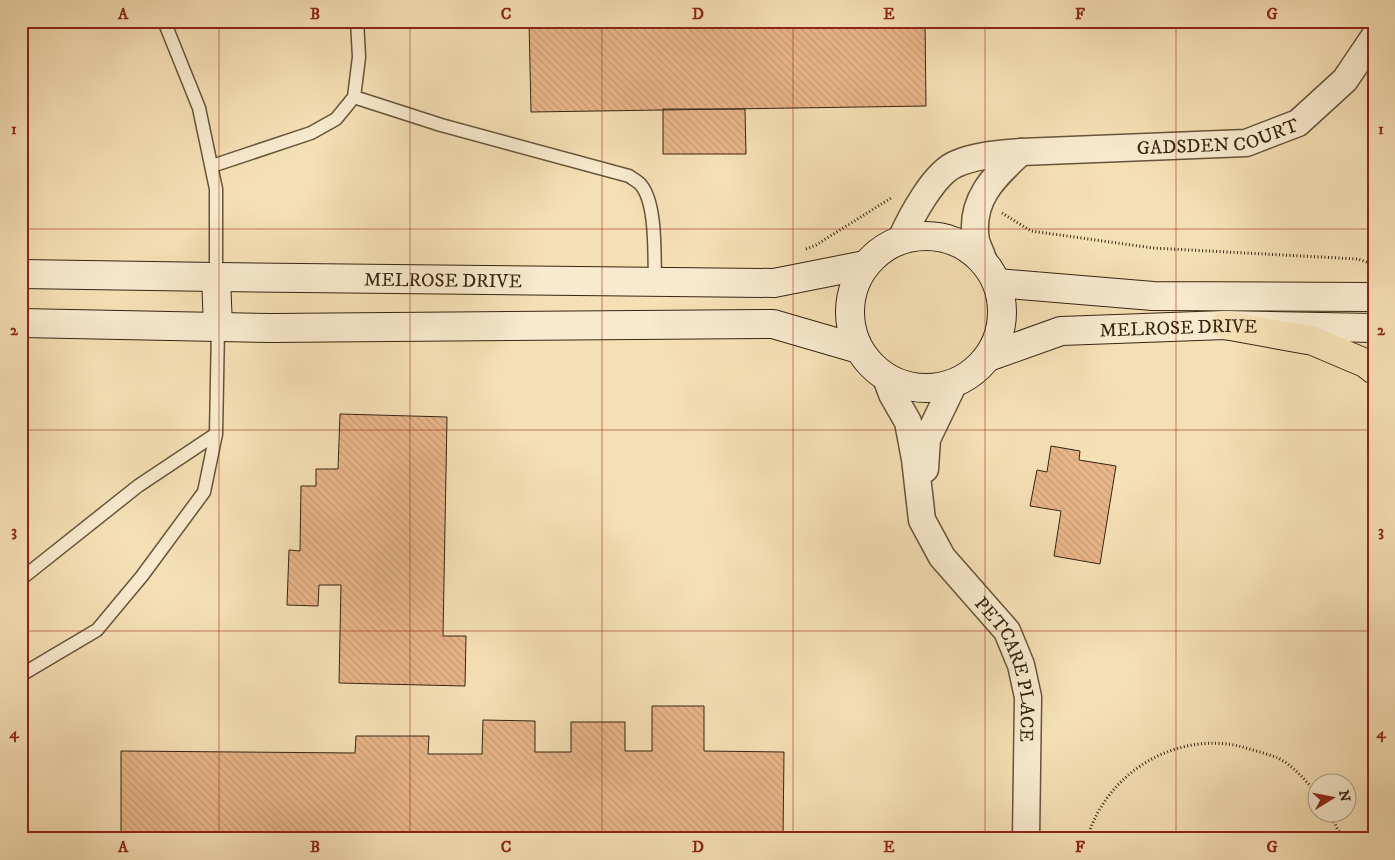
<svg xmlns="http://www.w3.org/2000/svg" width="1395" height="860" viewBox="0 0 1395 860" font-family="'IM FELL DW Pica',serif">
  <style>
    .building { fill: url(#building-back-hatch); stroke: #362512 }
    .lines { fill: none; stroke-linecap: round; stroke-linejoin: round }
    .lane-casing { stroke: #66543a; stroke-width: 15 }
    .street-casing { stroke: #66543a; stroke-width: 29 }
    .secondary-casing { stroke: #362512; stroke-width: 30 }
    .highway-casing { stroke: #362512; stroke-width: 30 }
    .path { stroke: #362512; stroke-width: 3; stroke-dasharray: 1 2.5; stroke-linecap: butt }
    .lane { stroke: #f8eace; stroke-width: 12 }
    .street { stroke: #f8eace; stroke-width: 26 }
    .secondary { stroke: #f8eace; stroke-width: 28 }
    .highway { stroke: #f5dfb4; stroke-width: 28 }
    .grid { fill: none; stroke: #8f2418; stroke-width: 1; stroke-opacity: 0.55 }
    .labels { text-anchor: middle; stroke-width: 4.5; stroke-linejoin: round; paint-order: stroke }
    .street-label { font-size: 19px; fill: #362512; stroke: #f8eace }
    .neatline { fill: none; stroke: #8f2418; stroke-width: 2 }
    .grid-label { font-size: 16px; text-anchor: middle; font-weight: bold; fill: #8f2418 }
  </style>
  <defs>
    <pattern id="building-back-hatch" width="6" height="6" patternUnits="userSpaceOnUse" patternTransform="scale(1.25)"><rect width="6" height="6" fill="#e9b589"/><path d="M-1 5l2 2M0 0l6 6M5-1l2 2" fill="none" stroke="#c89c75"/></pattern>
  </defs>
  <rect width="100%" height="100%" fill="#f5dfb4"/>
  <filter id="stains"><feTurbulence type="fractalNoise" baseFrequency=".004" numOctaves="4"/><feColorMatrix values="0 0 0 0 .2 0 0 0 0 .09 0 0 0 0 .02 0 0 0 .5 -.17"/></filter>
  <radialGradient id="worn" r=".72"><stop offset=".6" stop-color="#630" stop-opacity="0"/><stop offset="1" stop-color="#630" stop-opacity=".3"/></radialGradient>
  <path class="building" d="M529,21H925L926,106L531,112Z
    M663,109H745L746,154H663Z
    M340,414L447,417L443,636H466L465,686L339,683L341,585H319L318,606L287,605L289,550L300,551L301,486H316V469H338Z
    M1051,446L1080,451L1079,460L1116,466L1100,564L1054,556L1061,511L1030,506L1037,470L1047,472Z
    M652,706H704V751L784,752L783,839H121V751L355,753L356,736H429L428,754H482L483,720L535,721V752H571V722H625V751H652Z"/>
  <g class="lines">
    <defs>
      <path id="lane" d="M164,21L199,108L216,189V277
        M354,97L441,125L629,176C633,179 638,181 641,185C657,204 654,257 655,281
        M212,166L311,133L336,119L354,97L359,57L357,21
        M21,579L138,486L216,434
        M21,675L97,630L142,576L204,492L216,434L218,327"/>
      <g id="street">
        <path id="s1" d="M901,239C911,217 934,173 956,164C976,155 1000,154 1021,152L1246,143L1298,123L1345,80L1374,37"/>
        <path d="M983,259C981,253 978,247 976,241C969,200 994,177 1021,152"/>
        <path id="s2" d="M886,378L892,394L908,422L915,459L922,520L942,557L1007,631L1021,665L1028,697L1026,839"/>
        <path d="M925,469L927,439L954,383"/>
      </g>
      <g id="secondary">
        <circle cx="926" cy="312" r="76"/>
        <path id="s3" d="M21,274L216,277L774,283L865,265"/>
        <path d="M216,277L218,327"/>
        <path d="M997,283L1153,296L1374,297"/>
        <path d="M21,323L271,328L773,324L859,349"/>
        <path id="s4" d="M988,357L1061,331L1225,325L1374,328"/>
      </g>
      <path id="highway" d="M1225,325L1313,341L1365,363L1374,370"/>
    </defs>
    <use href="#lane" class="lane-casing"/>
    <use href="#street" class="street-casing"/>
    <use href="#secondary" class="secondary-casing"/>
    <use href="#highway" class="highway-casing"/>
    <path class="path" d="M1002,213L1031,231L1153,248L1358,259L1374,265
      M806,249L816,245L891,198L893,199
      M1329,812L1340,834L1341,839
      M1087,839C1104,779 1164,737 1227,744C1238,745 1249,749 1260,752C1266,754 1273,756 1278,758C1294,766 1307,782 1318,795"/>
    <use href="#lane" class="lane"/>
    <use href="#street" class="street"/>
    <use href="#secondary" class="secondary"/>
    <use href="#highway" class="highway"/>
  </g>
  <path class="grid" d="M219,21V839M410,21V839M602,21V839M793,21V839M985,21V839M1176,21V839M21,229H1374M21,430H1374M21,631H1374"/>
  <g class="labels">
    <g class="street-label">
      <text dy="7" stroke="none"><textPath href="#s1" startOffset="359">GADSDEN COURT</textPath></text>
      <text dy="7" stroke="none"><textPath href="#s3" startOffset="422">MELROSE DRIVE</textPath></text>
      <text dy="7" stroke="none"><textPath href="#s4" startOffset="195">MELROSE DRIVE</textPath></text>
      <text dy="7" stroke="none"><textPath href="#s2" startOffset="325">PETCARE PLACE</textPath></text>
    </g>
  </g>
  <rect width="1395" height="860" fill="none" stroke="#f5dfb4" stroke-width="55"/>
  <g transform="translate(1332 798) rotate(80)"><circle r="24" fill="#f8eace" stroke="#aa9b83"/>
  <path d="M0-4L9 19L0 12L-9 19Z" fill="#8f2418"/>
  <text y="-8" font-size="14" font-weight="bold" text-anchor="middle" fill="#362512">N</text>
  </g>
  <rect x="28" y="28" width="1340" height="804" class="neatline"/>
  <g class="grid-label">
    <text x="123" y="19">A</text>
    <text x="315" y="19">B</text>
    <text x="506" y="19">C</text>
    <text x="698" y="19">D</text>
    <text x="889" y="19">E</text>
    <text x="1080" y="19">F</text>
    <text x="1272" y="19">G</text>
    <text x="14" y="134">1</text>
    <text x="1381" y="134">1</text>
    <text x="14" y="335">2</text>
    <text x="1381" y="335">2</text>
    <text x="14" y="536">3</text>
    <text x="1381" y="536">3</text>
    <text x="14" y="738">4</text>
    <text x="1381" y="738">4</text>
    <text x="123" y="852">A</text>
    <text x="315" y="852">B</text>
    <text x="506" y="852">C</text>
    <text x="698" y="852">D</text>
    <text x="889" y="852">E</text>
    <text x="1080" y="852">F</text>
    <text x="1272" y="852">G</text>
  </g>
  <rect width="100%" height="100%" filter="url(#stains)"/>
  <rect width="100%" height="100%" fill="url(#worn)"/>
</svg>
